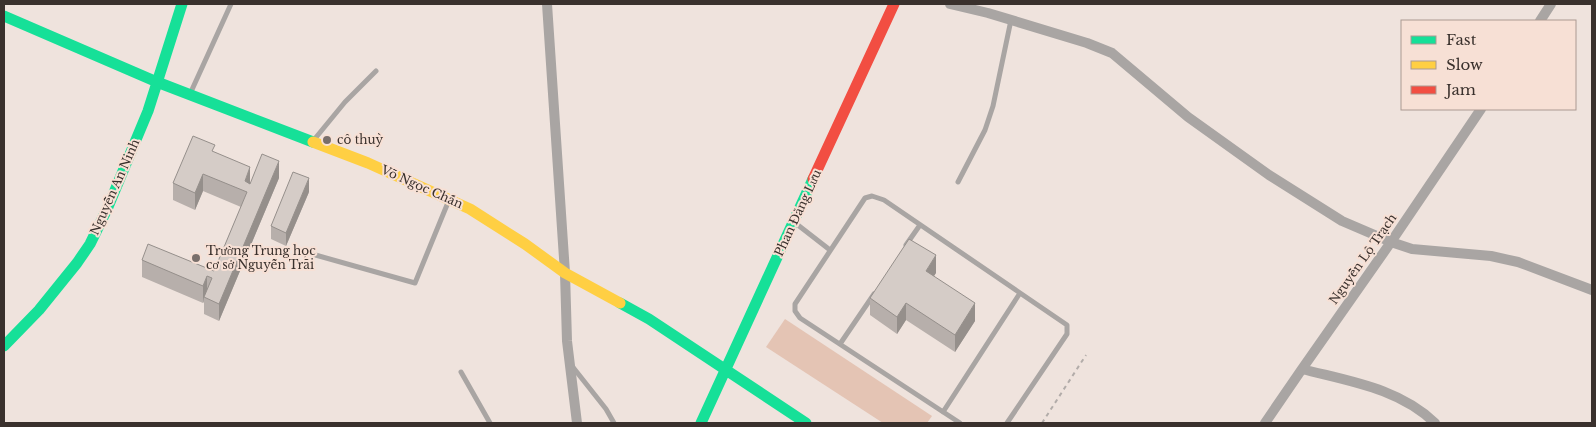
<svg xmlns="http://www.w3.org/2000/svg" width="1596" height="427" viewBox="0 0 1596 427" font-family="'Libre Baskerville',serif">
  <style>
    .green { fill: #e4c4b4 }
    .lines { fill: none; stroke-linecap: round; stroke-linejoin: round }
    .path { stroke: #b2aca9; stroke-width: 2; stroke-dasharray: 4 4; stroke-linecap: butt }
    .lane { stroke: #a9a5a3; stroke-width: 5 }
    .street { stroke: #a9a5a3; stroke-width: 10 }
    .fast { stroke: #16e098; stroke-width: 11 }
    .slow { stroke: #ffcf43; stroke-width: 11 }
    .jam { stroke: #f24e42; stroke-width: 11 }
    .wall { fill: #b7afab }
    .shaded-wall { fill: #958f8b }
    .building { fill: #d5ccc7; stroke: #958f8b }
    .poi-dot { fill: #796f6b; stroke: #f7e0d5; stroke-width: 2 }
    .labels { text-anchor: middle; stroke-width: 4; stroke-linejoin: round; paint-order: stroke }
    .poi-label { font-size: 12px; fill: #3a312d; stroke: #f7e0d5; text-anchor: start }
    .street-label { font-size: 12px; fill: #3a312d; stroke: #f7e0d5 }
  </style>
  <rect width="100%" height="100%" fill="#efe3dd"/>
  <path class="green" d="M785,319L932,416L927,423H883L766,347Z"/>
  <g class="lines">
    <path class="path" d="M1042,423L1086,355"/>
    <path class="lane" d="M190,94L231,4
      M313,141L345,102L376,71
      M958,182L985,130L993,106L1011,20
      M794,222L830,250
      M906,245L920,225
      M312,254L415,283L449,200
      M840,344L874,294
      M572,366L606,409L614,423
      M461,372L490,423
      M943,412L1020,293
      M960,423L800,318L795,311V304L865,198L872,196L884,200L1067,325V334L1007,423"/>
    <path class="street" d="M547,4L565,273L567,341L577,423
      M950,4L988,13L1087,43L1112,53L1188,117L1269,175L1342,221L1391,242L1412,249L1491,256L1518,262L1592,290
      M1540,21L1551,4
      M1302,369C1348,381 1399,388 1435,423
      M1265,423L1302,369L1391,242L1481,109"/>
    <path class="fast" d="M4,16L157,82L313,142
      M620,303L649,319L806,423
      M4,346L39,310L77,263L90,244L108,207L148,111L182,4
      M701,423L813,179"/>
    <path class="slow" d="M313,142L368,163L470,209L525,244L565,273L620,303"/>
    <path class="jam" d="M813,179L894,4"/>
  </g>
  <path class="wall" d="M215,152L250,183L279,178L219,321L204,314V302L203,303L142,277V260L214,271L241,207L203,191L195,210L173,200V183Z
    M309,192L286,246L271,239V226Z
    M936,273L933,276L975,321L955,352L906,320L897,334L870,315V298Z"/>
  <path class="shaded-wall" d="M279,161V178L219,321V304Z
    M250,167V185L245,181Z
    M203,174V191L195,210V193Z
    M309,178V192L286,246V233Z
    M936,255V273L926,289V271Z
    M207,276V293L204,297L203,303V286Z
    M906,303V320L897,334V317Z
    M975,303V321L955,352V335Z"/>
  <path class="building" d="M193,136L215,145L212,151L250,167L245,181L250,184L262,154L279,161L219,304L204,297L212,278L207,276L203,286L142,260L148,244L214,271L247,192L203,174L195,193L173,183Z
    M293,172L309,178L286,233L271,226Z
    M909,239L936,255L926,271L975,303L955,335L906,303L897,317L870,298Z"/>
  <g class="poi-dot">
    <circle cx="327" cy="140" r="5"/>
    <circle cx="196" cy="258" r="5"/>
  </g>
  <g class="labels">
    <g class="poi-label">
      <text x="337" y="144">cô thuỳ</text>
      <text x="206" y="255">Trường Trung học<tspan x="206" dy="14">cơ sở Nguyễn Trãi</tspan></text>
    </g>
    <g class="street-label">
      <text transform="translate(115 187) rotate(-66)" y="4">Nguyễn An Ninh</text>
      <text transform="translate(422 187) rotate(24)" y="4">Võ Ngọc Chấn</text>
      <text transform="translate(798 213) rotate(-65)" y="4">Phan Đăng Lưu</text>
      <text transform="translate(1363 259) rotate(-55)" y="4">Nguyễn Lộ Trạch</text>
    </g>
  </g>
  <rect width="1596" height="427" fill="none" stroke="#3a312d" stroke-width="10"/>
  <rect x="1401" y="20" width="175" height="90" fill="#f7e0d5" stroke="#ab9a92"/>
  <rect x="1411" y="36" width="25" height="8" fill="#16e098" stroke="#ab9a92"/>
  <text x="1446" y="45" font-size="15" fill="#3a312d">Fast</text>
  <rect x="1411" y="61" width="25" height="8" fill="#ffcf43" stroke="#ab9a92"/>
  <text x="1446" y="70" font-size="15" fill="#3a312d">Slow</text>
  <rect x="1411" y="86" width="25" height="8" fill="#f24e42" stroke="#ab9a92"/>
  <text x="1446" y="95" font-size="15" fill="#3a312d">Jam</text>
</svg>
